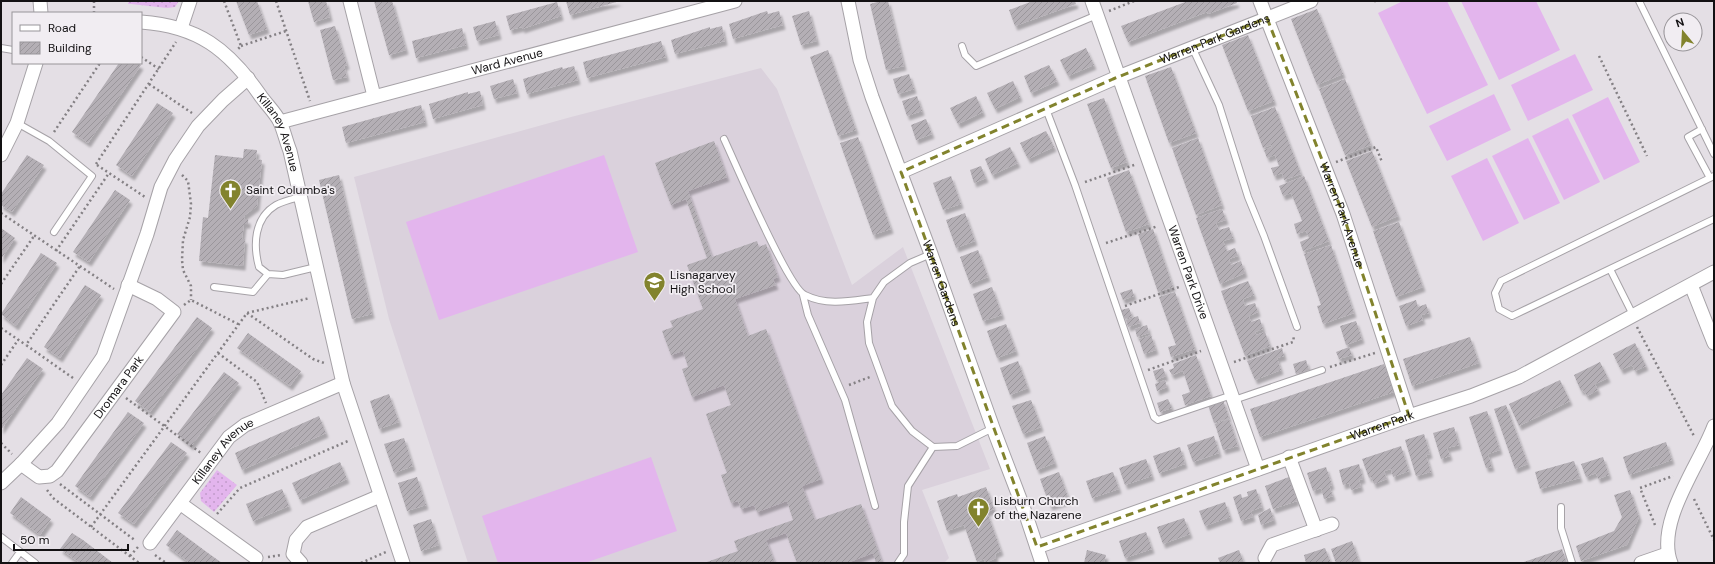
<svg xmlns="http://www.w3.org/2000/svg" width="1715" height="564" viewBox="0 0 1715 564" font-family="'DM Sans',sans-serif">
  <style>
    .built { fill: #dad1dc }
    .grass { fill: url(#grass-dots) }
    .pitch { fill: #e3b5ed }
    .building { fill: url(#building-hatch); filter: url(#shadow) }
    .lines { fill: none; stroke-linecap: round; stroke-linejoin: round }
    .lane-casing { stroke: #a6a2a7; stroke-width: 8 }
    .street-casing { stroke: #a6a2a7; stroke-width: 15 }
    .path { stroke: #848084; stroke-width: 2.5; stroke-dasharray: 2 3; stroke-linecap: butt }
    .lane { stroke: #fff; stroke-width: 6 }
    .street { stroke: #fff; stroke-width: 13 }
    .marked { fill: none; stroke: #82832d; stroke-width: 3; stroke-dasharray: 8 5; stroke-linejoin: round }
    .labels { text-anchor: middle; stroke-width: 3.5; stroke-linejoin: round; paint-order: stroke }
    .street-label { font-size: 12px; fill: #131113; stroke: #f1edf2 }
    .poi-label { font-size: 12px; fill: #131113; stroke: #f1edf2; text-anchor: start }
  </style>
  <defs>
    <pattern id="grass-dots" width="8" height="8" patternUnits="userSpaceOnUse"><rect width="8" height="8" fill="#e3b5ed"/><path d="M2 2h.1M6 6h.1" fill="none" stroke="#c29bca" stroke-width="1.8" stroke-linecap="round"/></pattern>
    <pattern id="building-hatch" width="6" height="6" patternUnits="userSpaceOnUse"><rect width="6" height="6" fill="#b4afb5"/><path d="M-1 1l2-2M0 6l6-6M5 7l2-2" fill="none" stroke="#9a969b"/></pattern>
    <filter id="shadow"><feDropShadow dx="2.5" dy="4.5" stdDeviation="1" flood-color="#0004"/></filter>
  </defs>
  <rect width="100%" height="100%" fill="#e4dfe5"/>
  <path class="built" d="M761,68L777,89L852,285L903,247L990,469L922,490L949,558L944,563H468L389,319L354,177L571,117Z"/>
  <path class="grass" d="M129,1H179L175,7L167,8L131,4H128Z
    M217,470L237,485L214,512L201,501L200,493Z"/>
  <path class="pitch" d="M1403,1H1447L1488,85L1427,114L1378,13Z
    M1461,1H1536L1560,50L1499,80Z
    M1575,54L1593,90L1528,121L1511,85Z
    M1494,94L1511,130L1447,161L1429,126Z
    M1608,97L1640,162L1604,180L1572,115Z
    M1568,118L1600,182L1564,200L1532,136Z
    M1528,138L1560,203L1524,220L1492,156Z
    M604,155L638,252L439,320L406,222Z
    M1487,158L1519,223L1483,241L1451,176Z
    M651,457L677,531L585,563H498L482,516Z"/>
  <path class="building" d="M236,1H257L267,29L249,35Z
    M308,1H326L330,17L314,22Z
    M374,1H392L406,50L389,55Z
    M566,1H620L570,15Z
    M881,1H888L904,66L886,70L870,4Z
    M1033,1H1075L1076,4L1015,26L1009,10Z
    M1188,1H1236L1237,3L1208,14L1207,12L1128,42L1121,26Z
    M557,2L561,16L522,29V27L510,30L506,16Z
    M1317,9L1343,74L1317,85L1291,19Z
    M767,11L768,14L779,11L783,25L733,39L729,24Z
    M809,11L817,41L801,45L792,16Z
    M495,21L499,35L477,41L473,27Z
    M335,26L347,65L344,66L347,77L333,80L320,30Z
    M722,26L725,41L675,54L671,40L710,27V29Z
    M462,28L466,45L416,58L412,41Z
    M1248,35L1274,101L1248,111L1222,45Z
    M661,41L666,57L587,78L583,62Z
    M1086,48L1094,65L1068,76L1060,60Z
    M828,50L856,130L838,136L810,57Z
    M119,63H137L141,65L88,143L72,132Z
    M1049,65L1057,81L1031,93L1024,76Z
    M574,66L578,80L527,94L523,79L562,67L563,69Z
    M1171,67L1196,133L1169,143L1145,76Z
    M909,74L914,89L898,94L893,79Z
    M513,79L517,93L494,99L490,86Z
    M1345,79L1371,145L1345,155L1319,89Z
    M1013,81L1020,97L995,109L987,93Z
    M480,91L483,105L433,119L429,104L468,92V94Z
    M917,96L922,111L907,116L902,101Z
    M976,96L983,112L958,124L950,108Z
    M1104,98L1127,162L1111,168L1087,104Z
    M157,103L173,113L132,176L116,165Z
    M421,105L425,122L346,143L342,127Z
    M1275,107L1301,174L1284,180L1282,173L1274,176L1271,168L1279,166L1275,155L1267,158L1264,150L1272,147L1271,145L1263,148L1251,116Z
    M926,119L932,134L916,140L911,125Z
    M1046,131L1054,147L1028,159L1020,143Z
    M858,137L891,229L873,235L840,143Z
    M1198,138L1222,205L1196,215L1172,148Z
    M714,141L727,177L688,191L712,257L757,241L759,247L766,244L778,277L773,279L776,285L735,299L748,336L766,329L821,479L802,486L815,520L861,504L882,562L876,563L873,553L847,563H797L786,533L766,540L775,563H704L738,551L734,541L793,520L787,501L757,512L754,505L741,509L738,501L731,503L721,475L727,473L706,414L731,405L724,385L692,397L682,369L688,367L683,351L671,355L662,331L673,327L670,321L703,309L687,265L707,258L686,199L671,205L655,163Z
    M1010,147L1018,163L992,175L985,159Z
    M244,149L257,150L256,159L262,160L257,206L245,215L244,219H248V224H244L242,239H245L243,266L199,261L203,217L208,218L215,155L243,158Z
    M1372,151L1398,216L1372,227L1346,161Z
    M27,155L44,165L12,212L1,205V194Z
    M981,166L986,178L974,183L970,170Z
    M1129,170L1149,224L1126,232L1107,178Z
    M339,175L372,314L352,319L319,180Z
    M951,176L961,204L943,210L933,183Z
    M1304,176L1329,241L1303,251L1300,242L1309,238L1306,231L1297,234L1294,224L1302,221L1300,215L1291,193L1283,196L1279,186Z
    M115,190L130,200L89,262L73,252Z
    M1222,209L1226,220L1216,223L1219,230L1229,227L1233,238L1223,241L1227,251L1235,248L1238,256L1229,259L1231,265L1241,261L1245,273L1220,284L1196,218Z
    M965,213L975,241L956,248L946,220Z
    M1399,222L1423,287L1396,297L1373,231Z
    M1,228L15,238L1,259Z
    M1153,229L1173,287L1158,292L1138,234Z
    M1331,245L1354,313L1323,324L1317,306L1321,305L1304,254Z
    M978,250L988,277L970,284L960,257Z
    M41,253L57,263L16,326L1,314Z
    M1248,281L1254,295L1243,299L1245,306L1255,303L1258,312L1249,316L1251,322L1260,319L1263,329L1255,332L1256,335L1265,332L1270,346L1245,356L1221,291Z
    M85,285L101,295L60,358L44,347Z
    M992,287L1002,315L983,321L973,294Z
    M1132,289L1134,296L1123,300L1120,293Z
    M1175,292L1195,349L1171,357L1168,347L1176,345L1159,297Z
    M1416,300L1418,307L1426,304L1429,313L1421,315L1423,320L1406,326L1399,306Z
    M1129,308L1132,316L1125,319L1121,310Z
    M1138,316L1140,323L1128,327L1126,320Z
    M197,317L212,328L150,412L135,401Z
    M1356,321L1362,339L1346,345L1340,326Z
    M1006,324L1016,351L997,358L987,331Z
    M1147,325L1149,333L1137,337L1135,329Z
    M248,333L301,371L290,386L237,348Z
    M1151,335L1156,350L1144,354L1139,339Z
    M1470,337L1479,363L1412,386L1403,359Z
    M1635,343L1646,366L1635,371L1632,365L1621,370L1613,354Z
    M1349,347L1352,355L1339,359L1336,352Z
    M1282,348L1284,356L1277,358L1281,370L1255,380L1247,361Z
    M1196,355L1211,396L1185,405L1182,395L1190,392L1183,371L1172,375L1169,370L1174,368L1173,364Z
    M27,358L43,369L1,430V395Z
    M1306,360L1309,370L1296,374L1293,364Z
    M1018,361L1028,388L1010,395L1000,368Z
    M1600,362L1608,378L1595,384L1598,390L1587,396L1583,390L1581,391L1574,375Z
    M1384,364L1394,392L1260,437L1250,409Z
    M1163,368L1166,376L1156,380L1153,371Z
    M224,372L239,383L191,446L177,434Z
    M1165,380L1167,387L1157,391L1155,384Z
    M1560,380L1570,401L1519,426L1509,404Z
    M389,394L399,422L379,429L370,401Z
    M1168,399L1172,408L1160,412L1157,403Z
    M1031,400L1041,427L1023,434L1012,406Z
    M1223,400L1229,418L1214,423L1208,405Z
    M1506,405L1528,464L1515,469L1494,409Z
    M1487,411L1500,450L1488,454L1492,467L1486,468L1469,417Z
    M128,412L144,423L90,497L75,486Z
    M319,416L326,433L242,470L235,453Z
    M1229,419L1238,446L1223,450L1215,424Z
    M1454,427L1459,445L1447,448L1450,456L1441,459L1433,433Z
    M1424,434L1430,454L1426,455L1431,472L1416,476L1405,440Z
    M1045,436L1055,463L1037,470L1027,443Z
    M1214,436L1219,453L1193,462L1187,445Z
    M404,438L413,466L394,473L384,444Z
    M171,442L187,453L134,524L118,513Z
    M1666,442L1672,460L1629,475L1623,457Z
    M1401,446L1409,471L1393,477L1391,469L1384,471L1387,479L1374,484L1371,477L1369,478L1362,459Z
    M1180,447L1185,464L1159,473L1153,456Z
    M1603,457L1609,475L1598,479L1596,473L1586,477L1581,464Z
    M1146,459L1152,476L1125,485L1119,468Z
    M1574,461L1580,478L1540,489L1535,472Z
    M340,462L347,479L300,500L292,483Z
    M1359,464L1363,479L1359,480L1361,487L1351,490L1349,483L1343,485L1339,470Z
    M1326,467L1332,485L1329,486L1333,496L1324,499L1321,488L1313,491L1307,473Z
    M1059,472L1069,500L1050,506L1040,479Z
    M1113,472L1119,489L1092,498L1086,481Z
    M417,477L426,505L407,511L398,483Z
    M1289,477L1297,501L1273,509L1265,486Z
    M986,487L994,509L987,512L1001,551L995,554L996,558L985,563L984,559L977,562L964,525L947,531L937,501L957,494L958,497Z
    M282,489L289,506L253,521L246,504Z
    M1256,489L1262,507L1251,511L1253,517L1241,521L1233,497L1241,494L1242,498L1248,496L1247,492Z
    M1630,490L1639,517L1627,545L1581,561L1576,546L1614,531L1622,517L1614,495Z
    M21,497L51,519L40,535L10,513Z
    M1225,502L1230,517L1205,526L1199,511Z
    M1270,508L1274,520L1261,525L1258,515Z
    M1184,518L1190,534L1163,544L1157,527Z
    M431,519L439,545L421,551L413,525Z
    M177,530L208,553L222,563H190L187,561L166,545Z
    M1146,532L1152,549L1125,558L1119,541Z
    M72,533L83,540L113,563H80L60,549Z
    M1352,541L1359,561L1354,563H1336L1331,549Z
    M1325,548L1331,563H1306L1304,555Z
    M1562,549L1567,563H1521Z
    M1087,550L1106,555L1104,563H1084Z
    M1239,550L1244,563H1220L1218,558Z"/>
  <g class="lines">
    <defs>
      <path id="lane" d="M1639,1L1714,154
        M962,46L965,55L976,66L1097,15
        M1192,47L1219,105L1248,197L1264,236L1297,327
        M1,48L13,50
        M1046,109L1075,185L1154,417L1158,420L1232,395
        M17,123L49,141L92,176L54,232
        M1702,129L1688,137L1710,178
        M724,139C735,162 788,288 805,295C827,306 850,301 873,298
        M1714,176L1501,281L1495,293L1499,309L1512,316L1714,219
        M300,197C292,199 283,201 276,205C254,218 253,245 259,267L268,274L283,275L316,267
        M931,254L910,263L884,282L873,298L867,322L869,343L892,406L912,431L933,447L957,446L993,428
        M1610,269L1633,315
        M214,287L253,292L268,274
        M803,295L808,315L845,400L875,506
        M1234,400L1322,370
        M1561,507V528L1572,563
        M1,537L35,563
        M12,563L20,552
        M898,563L904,554V522L908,486L933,447"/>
      <g id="street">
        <path d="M40,1L41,13"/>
        <path d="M350,1L374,96"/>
        <path id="s1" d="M848,1L860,60L872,97L931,254L993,428L1025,512L1042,563"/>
        <path id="s2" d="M1092,1L1258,469"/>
        <path id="s3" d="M1260,1L1343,214L1409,416"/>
        <path id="s4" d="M141,22C198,26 228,49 260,95C266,104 275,112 280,122C284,131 286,141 290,151L343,383L403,563"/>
        <path d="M181,28L190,1"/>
        <path id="s5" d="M280,122L735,1"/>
        <path d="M1,155L17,123L36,63"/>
        <path id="s6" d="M901,172L1113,79L1311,1"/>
        <path d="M1691,285L1714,343"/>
        <path d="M1289,457L1316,530"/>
        <path id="s7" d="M21,464L39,477L50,476L57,471L174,312L157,299L128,285"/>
        <path d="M1,483L21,464L58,423L103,357L147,234L161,187L175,160L198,126L223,100L248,78"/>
        <path d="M181,504L256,558"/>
        <path id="s8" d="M150,543L229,437L245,425L343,383"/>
        <path id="s9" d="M1037,547L1409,416L1471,396L1519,377L1714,272"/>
        <path d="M1265,558L1272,545L1332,524"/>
        <path d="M301,563L293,554L296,540L307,527L380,496"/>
        <path d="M1641,563L1667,554"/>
        <path d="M1671,563C1655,522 1700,464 1714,426"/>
      </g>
    </defs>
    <use href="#lane" class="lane-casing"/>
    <use href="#street" class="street-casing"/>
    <path class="path" d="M224,1L241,46L238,49
      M276,1L310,101
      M1374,1H1378
      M1109,11L1134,1
      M94,13V1
      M241,46L286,31
      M1599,56L1647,156
      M141,57L159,69
      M149,84L192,113
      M54,132L100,63
      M1336,162L1376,147L1382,162
      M96,164L176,42
      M97,165L145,197
      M182,175L188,181L191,204L190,217L183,240L182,260L183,270L191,286V300
      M1085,182L1137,164
      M1,213L114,289
      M1106,243L1158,226
      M56,251L109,173
      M1,284L34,236
      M184,305L191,300L238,324
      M1125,306L1179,287
      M247,313L313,359L324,363
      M1637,327L1694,436
      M1,328L26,345
      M218,353L257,382L266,403
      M1234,362L1293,342L1294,336
      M1,365L18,340
      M1330,367L1375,353
      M1148,370L1201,351
      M73,378L26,345L80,266
      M849,385L870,377
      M126,398L201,453
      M1,443L12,454
      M60,484L136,541
      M47,490L53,498L139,563
      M1694,499L1714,540
      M217,514L240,488L348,441
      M1655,525L1640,488L1673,476
      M91,527L247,313L310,298
      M155,555L166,563
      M130,556L138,547
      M268,557L281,555
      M361,563L386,552"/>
    <use href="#lane" class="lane"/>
    <use href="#street" class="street"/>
  </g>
  <path class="marked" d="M1267,18L1343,214L1409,416L1037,547L901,172L1113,79Z"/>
  <defs>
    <symbol id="church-pin" viewBox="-11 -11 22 30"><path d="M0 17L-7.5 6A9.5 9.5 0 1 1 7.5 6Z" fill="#82832d" stroke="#f1edf2"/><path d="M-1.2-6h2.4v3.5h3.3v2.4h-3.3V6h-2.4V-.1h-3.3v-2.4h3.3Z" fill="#fff"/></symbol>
    <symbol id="school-pin" viewBox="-11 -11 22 30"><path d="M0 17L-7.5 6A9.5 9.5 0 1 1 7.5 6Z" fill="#82832d" stroke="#f1edf2"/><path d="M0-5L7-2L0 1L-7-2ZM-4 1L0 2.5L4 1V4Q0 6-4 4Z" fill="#fff"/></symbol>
  </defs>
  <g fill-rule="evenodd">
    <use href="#church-pin" x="218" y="178" width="25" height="34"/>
    <use href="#school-pin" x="642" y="270" width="25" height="34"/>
    <use href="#church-pin" x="966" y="496" width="25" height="34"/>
  </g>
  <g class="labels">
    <g class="street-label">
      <text dy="4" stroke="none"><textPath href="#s6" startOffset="341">Warren Park Gardens</textPath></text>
      <text dy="4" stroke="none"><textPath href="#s5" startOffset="235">Ward Avenue</textPath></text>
      <text dy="4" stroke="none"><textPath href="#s4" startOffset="188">Killaney Avenue</textPath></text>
      <text dy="4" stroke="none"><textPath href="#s3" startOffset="229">Warren Park Avenue</textPath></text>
      <text dy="4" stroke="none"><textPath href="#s2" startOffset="288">Warren Park Drive</textPath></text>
      <text dy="4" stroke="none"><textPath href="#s1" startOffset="298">Warren Gardens</textPath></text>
      <text dy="4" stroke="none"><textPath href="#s7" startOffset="146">Dromara Park</textPath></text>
      <text dy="4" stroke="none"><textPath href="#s9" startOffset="366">Warren Park</textPath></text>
      <text dy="4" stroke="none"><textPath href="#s8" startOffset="118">Killaney Avenue</textPath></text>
    </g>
    <g class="poi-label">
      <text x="246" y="194">Saint Columba's</text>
      <text x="670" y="279">Lisnagarvey<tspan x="670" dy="14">High School</tspan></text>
      <text x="994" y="505">Lisburn Church<tspan x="994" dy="14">of the Nazarene</tspan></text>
    </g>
  </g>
  <rect width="1715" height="564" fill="none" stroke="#131113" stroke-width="4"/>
  <rect x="12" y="12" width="130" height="52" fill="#f1edf2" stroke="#989599"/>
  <rect x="20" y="25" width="20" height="6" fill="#ffffff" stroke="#989599"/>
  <text x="48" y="32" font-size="12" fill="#131113">Road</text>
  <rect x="20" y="42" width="20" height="12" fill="url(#building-hatch)" stroke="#989599"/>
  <text x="48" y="52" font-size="12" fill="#131113">Building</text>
  <g transform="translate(1683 32) rotate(342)"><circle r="19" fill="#f1edf2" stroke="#989599"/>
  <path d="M0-3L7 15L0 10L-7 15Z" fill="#82832d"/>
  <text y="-6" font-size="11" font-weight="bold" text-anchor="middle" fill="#131113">N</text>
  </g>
  <path d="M14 544v6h114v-6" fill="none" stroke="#131113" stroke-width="2"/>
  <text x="20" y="544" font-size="12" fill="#131113" stroke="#f1edf2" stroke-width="3" paint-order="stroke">50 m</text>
</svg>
